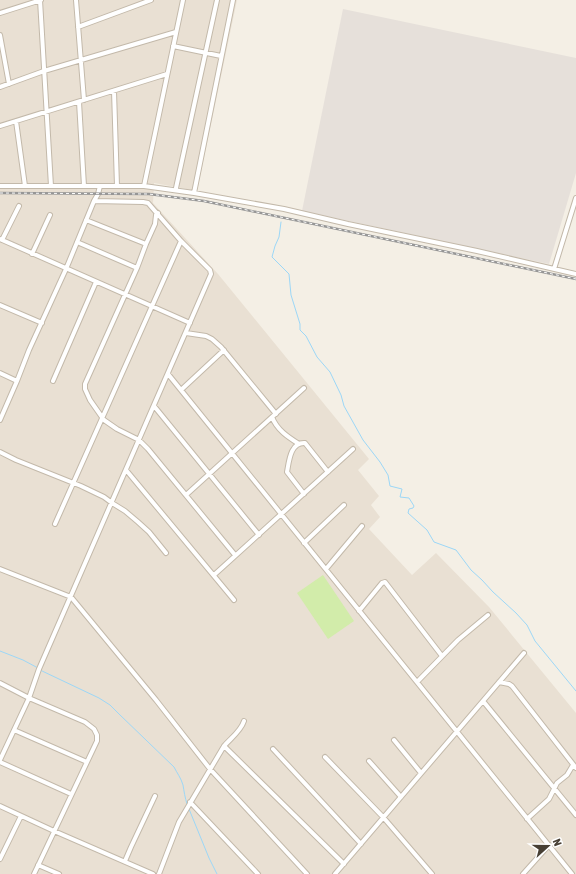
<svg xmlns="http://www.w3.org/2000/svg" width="576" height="874" viewBox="0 0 576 874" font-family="'Asap Condensed',sans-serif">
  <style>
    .residential { fill: #e9e0d3 }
    .industrial { fill: #e6e0da }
    .green { fill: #d2ecaa }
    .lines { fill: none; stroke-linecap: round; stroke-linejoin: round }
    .stream { stroke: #9cd7f7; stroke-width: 1 }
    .minor-casing { stroke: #c3b9aa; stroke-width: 6 }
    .minor { stroke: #fff; stroke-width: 4 }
    .rail-casing { stroke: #969696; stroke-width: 2.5 }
    .rail { stroke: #fff; stroke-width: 1; stroke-dasharray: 3; stroke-linecap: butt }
  </style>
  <rect width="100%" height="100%" fill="#f4efe5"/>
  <path class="residential" d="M0,0H237L197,191L154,183L153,203L218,274L369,459L358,470L379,496L371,505L380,517L369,529L412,575L436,553L489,607L576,713V874H0Z"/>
  <path class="industrial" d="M343,9L576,58V173L549,264L302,211Z"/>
  <path class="green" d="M323,575L354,621L328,639L297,593Z"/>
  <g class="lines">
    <path class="stream" d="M281,222L279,237L275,246L272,257L289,274L291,295L300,324V330L306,336L317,357L330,372L341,395L344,406L363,440L380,462L388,475L390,486L402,489L400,497L409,498L414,506L413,508L409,509L408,513L427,530L434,542L456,550L471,570L482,580L493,592L516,613L527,625L535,641L576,691
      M0,651L23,660L38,668
      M40,670L99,698L110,705L119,714L174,767C177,773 181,778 183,785C184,791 185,798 187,804
      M189,809L209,858L217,874"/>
    <defs>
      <path id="minor" d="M40,0L51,186
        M76,0L84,100
        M0,13L41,0
        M78,27L151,0
        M0,35L9,84
        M173,46L221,56
        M0,87L44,71L176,32
        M114,91L117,186
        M79,102L84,186
        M16,121L25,186
        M0,126L167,74
        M0,186H144L194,193L284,209L348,224L477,251L576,274
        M144,186L183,0
        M176,188L217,0
        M194,193L233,0
        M158,213L156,215L155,224L146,244L137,268L85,384V389L90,400L104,420L117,429L139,440L148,449L235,555
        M86,220L146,244
        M0,239L190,323
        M2,240L19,206
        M77,242L137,268
        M32,254L50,215
        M554,269L576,198
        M0,305L42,323
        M186,333L206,336L212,339L221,347L276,414
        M0,373L17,381
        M168,374L572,874
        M53,381L96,282
        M181,390L224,350
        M154,406L259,535
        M272,417C277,430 288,437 299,444
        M0,420L17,381L29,350L66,269L94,201L98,194L100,186
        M0,452L16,460L81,486L104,497L112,503L125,511L138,522L149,532L166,553
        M126,470L234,600
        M304,494L287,472C289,462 290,442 305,443L328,472
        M186,495L304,388
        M55,524L181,241
        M304,543L344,505
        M0,569L71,597L156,700L210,769L307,874
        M326,569L362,526
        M214,575L353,449
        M359,611L382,583L385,582L442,656
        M417,682L458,640L488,615
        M499,682L509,684L512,686L576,768
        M0,683L29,698L85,722L94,729L97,735V741L34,874
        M483,701L576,815
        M14,730L87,762
        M394,740L421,773
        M224,746L344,864
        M273,749L361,844
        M325,757L383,817L432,874
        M0,760L29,698L39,669L211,274L210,270L181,241L148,203L143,202L94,201
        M369,761L401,797
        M0,762L71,794
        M190,802L258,874
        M0,806L54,831L153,874
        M527,819L549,799L557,783L567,775L573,765
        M0,859L21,816
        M125,861L131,847L155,796
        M38,865L59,874
        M159,874L179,822L224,746C231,738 241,731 244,721
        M335,874L524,653
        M523,874L549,845"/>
    </defs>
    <use href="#minor" class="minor-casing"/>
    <use href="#minor" class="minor"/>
    <defs>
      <path id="rail" d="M0,193L149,194L204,201L576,279"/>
    </defs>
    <use href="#rail" class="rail-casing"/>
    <use href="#rail" class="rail"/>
  </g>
  <g transform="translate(548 846) rotate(69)" stroke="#ffffff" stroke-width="3" paint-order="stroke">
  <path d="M0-3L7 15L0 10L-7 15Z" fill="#473f34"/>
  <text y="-6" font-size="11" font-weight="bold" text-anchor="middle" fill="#473f34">N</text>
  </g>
</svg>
